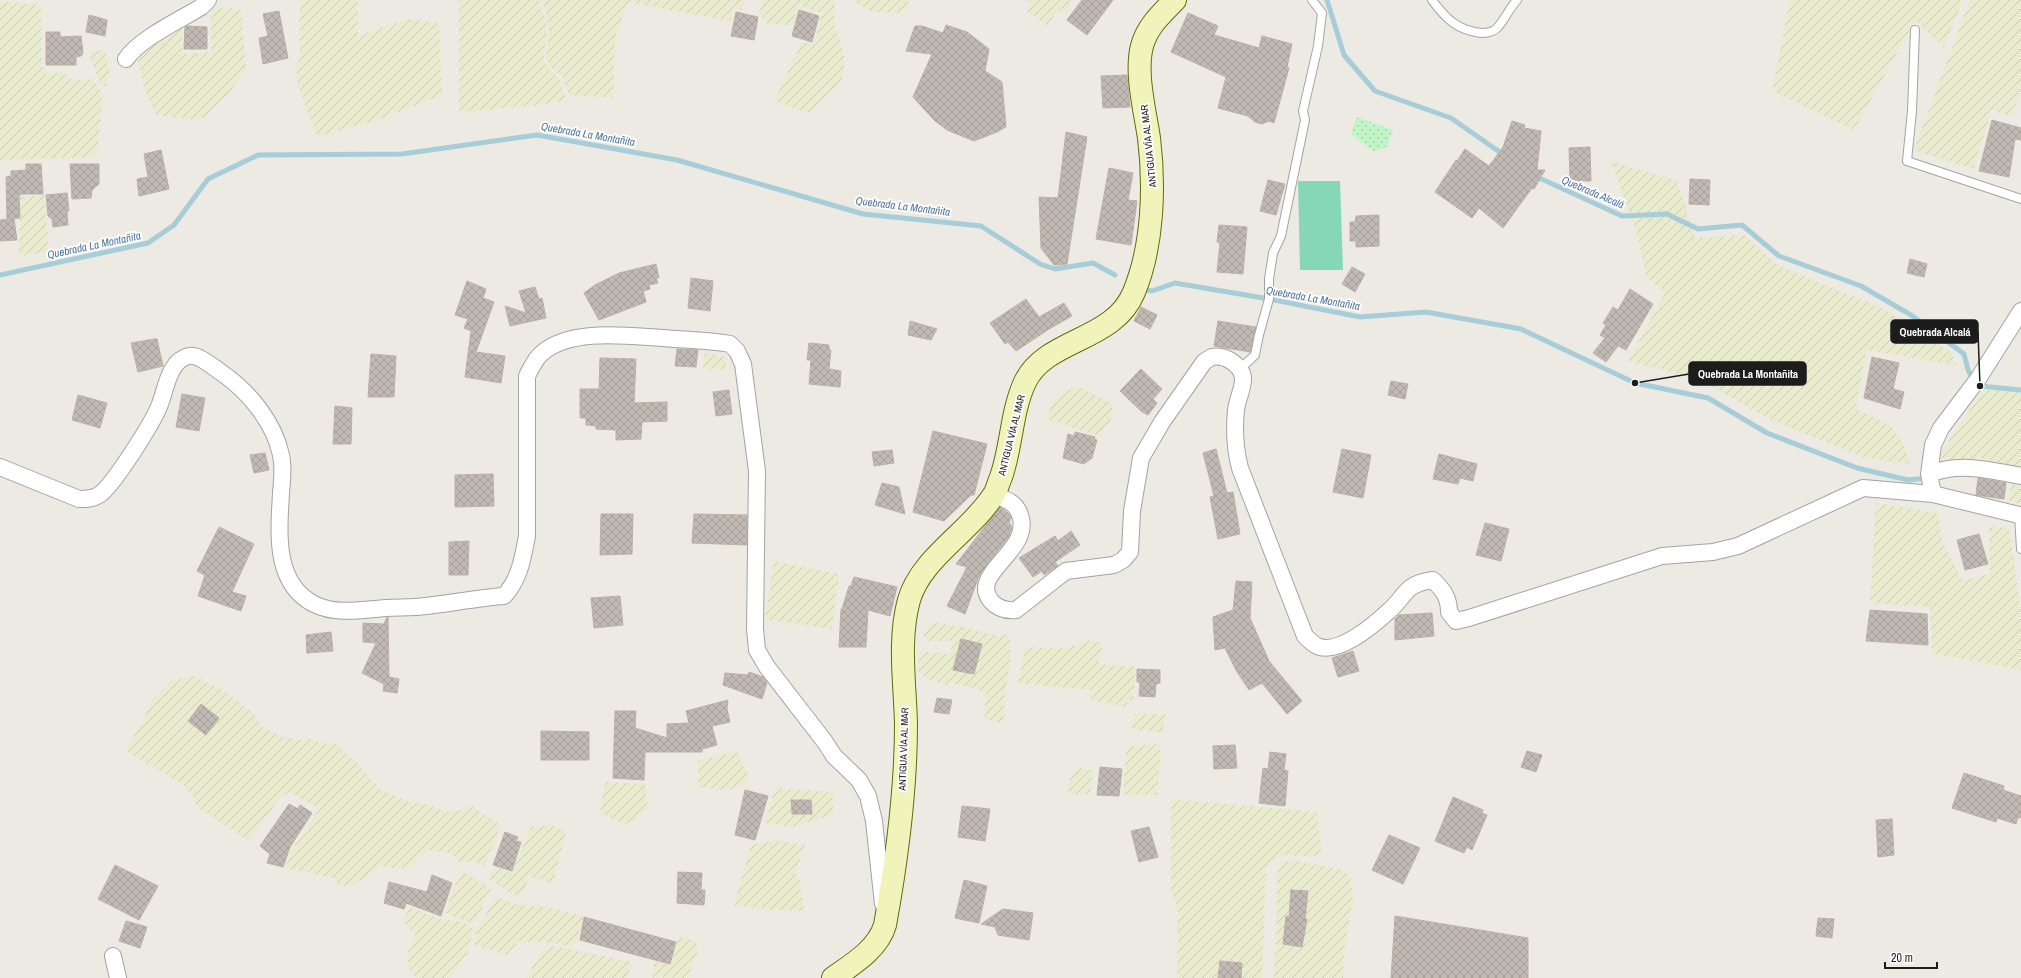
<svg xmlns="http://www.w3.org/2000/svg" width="2021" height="978" viewBox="0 0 2021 978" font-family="'Archivo Narrow',sans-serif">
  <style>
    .farmland { fill: url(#farmland-furrows) }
    .park { fill: url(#park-dots) }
    .pitch { fill: #86d7b7 }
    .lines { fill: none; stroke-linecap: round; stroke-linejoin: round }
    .stream { stroke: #a6cdd8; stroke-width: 5 }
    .building { fill: url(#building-cross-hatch); stroke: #bdb0a7 }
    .service-casing { stroke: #a3a3a3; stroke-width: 10 }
    .minor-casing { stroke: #a3a3a3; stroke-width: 18 }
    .secondary-casing { stroke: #616a0d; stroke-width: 24 }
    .service { stroke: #fff; stroke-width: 8 }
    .minor { stroke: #fff; stroke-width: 16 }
    .secondary { stroke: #f1f4ba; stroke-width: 22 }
    .labels { text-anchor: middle; stroke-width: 3.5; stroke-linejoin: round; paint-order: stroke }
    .street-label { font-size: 10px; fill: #1c1c1c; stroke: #fff }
    .water-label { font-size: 11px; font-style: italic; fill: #4e769d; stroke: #fff }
    .leader { fill: none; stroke: #1c1c1c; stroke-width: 1.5 }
    .callout-dot { fill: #1c1c1c; stroke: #fff; stroke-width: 1.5 }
    .callout { fill: #1c1c1c; stroke: #1c1c1c; stroke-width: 1.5 }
    .callout-label { font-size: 11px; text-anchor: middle; font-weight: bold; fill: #fff }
  </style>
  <defs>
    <pattern id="farmland-furrows" width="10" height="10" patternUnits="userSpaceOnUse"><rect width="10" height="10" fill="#e9ebcf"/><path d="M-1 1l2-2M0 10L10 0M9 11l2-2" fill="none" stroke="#c7c9b1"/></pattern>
    <pattern id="park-dots" width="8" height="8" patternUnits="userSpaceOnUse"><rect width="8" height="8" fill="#c2f5c6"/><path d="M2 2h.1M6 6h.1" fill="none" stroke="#a6d1aa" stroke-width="1.8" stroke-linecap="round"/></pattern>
    <pattern id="building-cross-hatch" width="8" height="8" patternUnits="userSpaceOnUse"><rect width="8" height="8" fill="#c1b9b3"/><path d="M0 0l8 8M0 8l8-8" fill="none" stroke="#a59e99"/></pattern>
  </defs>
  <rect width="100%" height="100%" fill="#edeae3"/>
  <path class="farmland" d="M303,0H358V36L408,19L439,23L442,95L380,119L317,137L298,85L296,66L300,58L299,13Z
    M459,0H539L547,30L543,60L549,70L560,79L566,100L540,105L459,112Z
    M541,0H745L741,10L733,8L731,21L628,2L615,38L613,98L569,95L563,77L552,69L546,59L549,31L544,5Z
    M763,0H835L834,24L844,55V71L841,83L809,113L774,101L802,42L814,45L822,13L798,5L792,26L766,23L759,12Z
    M852,0H909L906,13L872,12Z
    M1027,0H1069L1072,3L1065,14L1058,10L1047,26L1027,11L1030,3Z
    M1790,0H1963L1944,47L1915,20L1854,130L1772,91Z
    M1970,0H2021V87L2012,117L1992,110L1973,169L1914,150Z
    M0,1L41,5L42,66L48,74L62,72L73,81L92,79L102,92L98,151L93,157L0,160Z
    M211,6L241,10L246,70L227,95L204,117L197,120L156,115L144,88L137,56L151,44L182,25V54L211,52Z
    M105,50L110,76L105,86H102L96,74L89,52Z
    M1611,161L1677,181L1695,238L1745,235L1777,265L1882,308L1951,352L1957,365L1866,350L1856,409L1890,425L1905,446L1909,464L1863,457L1767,418L1701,380L1628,361L1665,293L1647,278L1636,231Z
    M44,195L49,252L19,256L20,197Z
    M704,353L727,357L725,370L703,368Z
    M1077,386L1113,404L1110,422L1104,428L1101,437L1046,419L1054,400L1061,394Z
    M2021,388V467L1978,458L1941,464L1943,451L1953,434L1983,391Z
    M2011,484L2021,487V504L2009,501Z
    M1876,503L1938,513L1942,540L1962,581L1990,574L1989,527L2009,528L2021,615V670L1932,653L1930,607L1870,603Z
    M774,561L839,574L832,629L765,619Z
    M932,622L967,628L999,636L1010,634V665L1005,691L1003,723L984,719L986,691L951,683L945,685L926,679L918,671L919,651L950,654L953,641H927L923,635Z
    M1086,640L1103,643L1098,664L1136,667L1133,700H1128L1126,707L1091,700L1090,690L1018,683L1025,647L1069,648Z
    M192,675L223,690L253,713L261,726L283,737L298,740L311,739L320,743L336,744L356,762L379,789L409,802L429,805L446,812L461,810L466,805L473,807L501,825L484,867L473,861L461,863L451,853L429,850L410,867L392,868L381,866L350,887L338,885L334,878L286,868L287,857L319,809L289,792L279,799L249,841L197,807L195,800L182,784L125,751L146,714L152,699L170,682Z
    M1135,714H1165L1163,733L1132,729Z
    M1161,743L1157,795H1123L1126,747Z
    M737,751L740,761L747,772L748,776L746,783L737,788L725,790L698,787V761Z
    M1078,768L1094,770L1090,794H1069L1068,788L1072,772Z
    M605,782L645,784L648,808L634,822L623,824L600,813Z
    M775,788L833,792V814L793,827L765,823Z
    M1171,799L1317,812L1322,857L1280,855L1266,868L1262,978H1177L1178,912L1171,891Z
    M552,825L566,832L553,883L528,876L526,887L520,895H514L488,878L494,867L512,873L531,827Z
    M775,840L805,845L795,876L799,878L804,911L765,909L734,905L751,845Z
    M1295,860L1339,869L1350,876L1353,900L1345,945L1343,978H1273L1276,945L1277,871L1284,862Z
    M464,872L491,888L477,920L472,924L445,913L457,879Z
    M496,897L517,904L550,908L583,916L577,941L572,947L551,943L518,941L508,956L474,945L476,931Z
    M411,907L439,919L459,921L474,928L467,954L450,978H416L408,967V952L416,936L402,920Z
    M680,937L696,941L698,951L687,978L651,977L655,962L671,965L677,941Z
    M554,946L632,962L627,978H526L541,951Z"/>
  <path class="park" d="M1357,117L1393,130L1386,148L1373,151L1351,134Z"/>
  <path class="pitch" d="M1298,181H1340L1343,270H1300Z"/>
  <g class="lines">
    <path class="stream" d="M1327,0L1344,55L1375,91L1451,118L1504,155
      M1535,176L1622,216L1667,214L1698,229L1742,225L1779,256L1861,286L1911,315L1964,354L1968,370L1973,379
      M0,275L148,243L174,225L208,179L258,155L402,154L537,135L677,160L863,214L981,226L1040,264L1055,269L1093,263L1115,275
      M1141,289L1152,291L1175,283L1269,299L1360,317L1426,312L1521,329L1635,383L1708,398L1767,433L1857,468L1908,480L1927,478
      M1980,386L2021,390"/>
  </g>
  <path class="building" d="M1082,0H1113L1087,35L1067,20Z
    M799,10L819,16L812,42L792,36Z
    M279,11L288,58L263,64L259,38L268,36L263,14Z
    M736,12L758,17L754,40L731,36Z
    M1188,13L1218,26L1214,35L1259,48L1262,36L1292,44L1287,67L1289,68L1274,123L1269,121L1262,124L1255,122L1248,116L1218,108L1226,77L1171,52Z
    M89,15L107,20L105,36L86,32Z
    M946,25L967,32L989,49L985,71L1002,82L1006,127L997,132L974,141L947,130L934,120L913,97L932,54L906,51L915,26H922L943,33Z
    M186,26L207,27V49H184L185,27Z
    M46,32H60V37L81,36L83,53L81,56L76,57V65H46Z
    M1127,75L1130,107L1103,108L1101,76Z
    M1992,120L2021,128V140L2015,139L2009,177L1979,171Z
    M1512,121L1525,125L1524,128L1541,131L1537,170H1545L1534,189L1532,188L1503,228L1479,208L1472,218L1435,192L1456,160L1457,161L1465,149L1489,166L1503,147Z
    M1066,132L1087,137L1067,264L1054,265L1041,248L1039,197L1058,198Z
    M1590,147L1591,181H1570L1569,148Z
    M161,150L169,189L139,196L137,179L148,177L144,154Z
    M26,164H41L43,194H21L19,196L20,218L7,219L6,177L11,176V171L26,170Z
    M70,164H99V184L92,190L91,198L72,199Z
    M1109,168L1133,173L1128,200L1137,201L1131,245L1096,239Z
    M1690,179L1710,180L1709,205L1689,204Z
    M1268,180L1285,184L1276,215L1260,211Z
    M67,193L69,211H67L68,225L53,227L52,219L48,216L46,195Z
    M1379,215V246L1356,247V241H1350V222H1355L1356,216Z
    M14,219L17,240L0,241V220Z
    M1219,225L1247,227L1243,274L1217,272L1220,243L1217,242Z
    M1910,259L1927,264L1924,277L1907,273Z
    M656,264L659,278H656L658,283L649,285L650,289L643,291L646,302L599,320L584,293L595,285L619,273Z
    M1352,267L1365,274L1355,292L1342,284Z
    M691,278L713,281L710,311L688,308Z
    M467,281L486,289L483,298L494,302L476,352L505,356L501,383L465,377L471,331L464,328L468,319L455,315Z
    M535,287L539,299L542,298L546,318L510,326L505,306L526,313L519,291Z
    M1630,289L1653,304L1626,350L1618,346L1606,362L1593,353L1605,338L1600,335L1606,325L1603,323L1613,307L1618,310Z
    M1026,299L1039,317L1064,303L1072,316L1049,329L1016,351L1008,342L1005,344L990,323Z
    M1141,307L1157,315L1150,329L1134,321Z
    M910,321L937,329L931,340L908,335Z
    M1218,321L1256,327L1250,352L1214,346Z
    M154,339H157L163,366L138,372L131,343Z
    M809,343L829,345V350H831L829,369L841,371L840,387L809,384L811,360H807Z
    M677,349L698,350L696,367L675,366Z
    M371,354L396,356L394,397H368Z
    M1872,357L1899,363L1893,389L1904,392L1900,409L1864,398Z
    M600,358L636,359L634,403L667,402V421L642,422L641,439L616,440V430L596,429V426L586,425V418H580V389H599Z
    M1141,369L1162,389L1153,399L1157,403L1148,415L1142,412L1120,391Z
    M1391,381L1408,384L1405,399L1388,395Z
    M729,390L732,414L716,416L713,392Z
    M182,394L205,398L199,431L176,427Z
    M78,395L107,403L100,428L72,420Z
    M335,406L352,408L351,444H333Z
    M933,431L987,444L974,495H971L944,521L913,512Z
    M1075,432L1095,437L1094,439L1097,440L1092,458L1084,464L1063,458L1068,434L1074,436Z
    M1216,449L1227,493L1233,492L1240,534L1218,539L1210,497L1214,496L1203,453Z
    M1342,449L1371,455L1363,498L1333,492Z
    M892,450L894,463L874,466L872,452Z
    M265,453L269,470L254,473L250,455Z
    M1439,454L1477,464L1473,481L1460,478L1458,484L1433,479Z
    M493,474L494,506L455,507V475Z
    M1978,478L2006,483L2004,499L1976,495Z
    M882,483L899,487L905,514L875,505Z
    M1000,507L1008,513L1011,517L1009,522L1012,527L1009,536L979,576L965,614L947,606L967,567L956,564Z
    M601,514H633L632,554L600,555Z
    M694,514L747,515V545L692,543Z
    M1485,523L1509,529L1501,561L1476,555Z
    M219,527L254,544L232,592L246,596L241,611L198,596L205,575L197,571Z
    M1071,531L1080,545L1055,562L1058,566L1056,567L1044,575L1042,571L1033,577L1019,558L1055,536L1058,541Z
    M1979,534L1988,564L1965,570L1957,540Z
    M469,541L468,575H449V542Z
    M854,577L897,587L890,616L868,610L866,647H839L841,609H842L849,586H851Z
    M1236,581L1252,582L1250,618L1269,661L1302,701L1287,714L1262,683L1249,690L1237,672L1225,648L1215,650L1213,617L1233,610Z
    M620,596L623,625L594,628L591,598Z
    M1870,610L1927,614L1928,645L1866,641Z
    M1432,613L1434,636L1395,640V619L1399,615Z
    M387,617H388L389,677L399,679L397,693L383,691L384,684L362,673L376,643L363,642V623L384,624Z
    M331,632L333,651L307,653L306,635Z
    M961,639L982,644L974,674L953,670Z
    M1353,651L1359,671L1338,677L1332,658Z
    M1137,669L1160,670V683L1156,684L1155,697L1139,696L1140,682H1137Z
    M749,672L763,677L767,683L762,699L723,685L725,673L748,675Z
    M937,698L952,700L949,714L934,712Z
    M728,700L727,709L730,722L712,726L717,745L702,749V752H645L644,780L613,778L615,711H636L635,728L667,738V724L689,723L686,711Z
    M201,704L219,718L206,735L188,721Z
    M541,731L589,732V760H541Z
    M1235,745L1237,768L1214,769L1213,746Z
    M1527,751L1542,755L1536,772L1521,767Z
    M1270,752L1286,754L1284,770L1288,771L1285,806L1259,803L1263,768L1268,769Z
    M1100,767L1122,769L1119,796L1097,795Z
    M1964,773L2004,786L2003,790L2021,796V818L2018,817L2016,824L1997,818L1996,822L1952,808Z
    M745,790L768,796L755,840L735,835Z
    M1453,797L1483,810L1482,813L1487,815L1472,850L1467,847L1464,853L1435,841Z
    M791,800H811L812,814H792Z
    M289,804L298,809L300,805L312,813L290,847L283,867L267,863L270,854L260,846Z
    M962,806L990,809L985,841L958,837Z
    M1892,819L1894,855L1878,857L1876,820Z
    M1149,827L1158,857L1139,862L1131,831Z
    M505,832L518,837L516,841L521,842L512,871L493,865Z
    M1389,835L1420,848L1403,884L1372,870Z
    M115,865L158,886L139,920L98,899Z
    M678,872L702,873L701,890H705L704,905L677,903Z
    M432,875L452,883L441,916L406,903L404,909L384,903L389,882L427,892Z
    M964,880L987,886L979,923L955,918Z
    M1291,890L1308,891L1305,919H1307L1302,947L1283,944L1286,916L1289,917Z
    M1003,909L1033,913L1029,940L998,935L995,927L981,924Z
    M1395,916L1528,938V978H1391Z
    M584,917L676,942L670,964L580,940Z
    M1818,918L1834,919L1832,938L1816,936Z
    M126,921L147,927L140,948L119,941Z
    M1220,961L1242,963L1241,978H1218Z"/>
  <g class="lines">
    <defs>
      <path id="service" d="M1432,0C1446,19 1457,30 1481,33C1486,33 1494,32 1498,27C1505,19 1509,9 1517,0
        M1915,30L1912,111L1907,161L2021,199
        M1240,369L1255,355L1259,335L1269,299V279L1273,253L1281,236L1305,120L1303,111L1318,46L1322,13L1312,0
        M2019,515L2021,549"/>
      <path id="minor" d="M126,59C139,39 180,20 201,7L208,0
        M0,467L79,499C86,499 93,499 99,495C113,486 154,421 160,404C166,389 169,360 189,356C199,354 214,368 222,373C249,392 274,422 281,455C284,468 282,480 281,493C279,531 273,583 314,604C335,615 362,610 385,608C398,607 412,608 426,606C452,603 478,598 504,596C520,579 523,557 527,536V376C531,368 535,359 542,353C571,328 627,336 662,338C685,340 707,340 730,344L737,351L743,364L757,471L755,629L757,650L767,667L825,742L834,756L859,780L868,796L874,821L883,904
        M1929,474L1933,445L1941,428L1978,379L2021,311
        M1933,494L2019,515
        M994,495C1005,499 1016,502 1020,515C1033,551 968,573 991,601C998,609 1006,611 1016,610L1066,571L1114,565L1123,560L1130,552L1132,511L1141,458L1162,422L1204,362C1207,360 1210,358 1212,357C1225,354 1241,365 1243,377C1244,387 1237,400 1236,410C1234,430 1235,449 1240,468L1305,636C1309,640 1312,643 1317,646C1339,656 1376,623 1391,609C1398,603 1403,594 1410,588C1417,583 1424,581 1433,580C1443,590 1449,597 1449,612L1456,621L1469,618L1662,556L1713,552L1738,546L1863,488L1933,494L1929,474C1960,462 1989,470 2021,476
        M113,956L118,978"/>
      <path id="secondary" d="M833,978C853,964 878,949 885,925C897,859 906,791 906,724C905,683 898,640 909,600C921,558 970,532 993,496C997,491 998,483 1001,477C1012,446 1011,412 1025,382C1046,338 1114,342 1134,292C1153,246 1155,187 1149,138C1145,111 1135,73 1142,46C1147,27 1161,14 1175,0"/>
    </defs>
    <use href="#service" class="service-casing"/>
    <use href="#minor" class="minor-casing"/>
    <use href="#secondary" class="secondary-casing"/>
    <use href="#service" class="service"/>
    <use href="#minor" class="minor"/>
    <use href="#secondary" class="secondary"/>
  </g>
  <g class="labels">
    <g class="street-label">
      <text transform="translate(1148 146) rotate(-96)" y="4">ANTIGUA VÍA AL MAR</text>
      <text transform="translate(1011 435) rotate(-76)" y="4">ANTIGUA VÍA AL MAR</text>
      <text transform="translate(903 749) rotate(-88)" y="4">ANTIGUA VÍA AL MAR</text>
    </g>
    <g class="water-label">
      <text transform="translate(588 134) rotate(10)" y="4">Quebrada La Montañita</text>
      <text transform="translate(1593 192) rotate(23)" y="4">Quebrada Alcalá</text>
      <text transform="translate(903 206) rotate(7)" y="4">Quebrada La Montañita</text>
      <text transform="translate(94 245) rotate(-12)" y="4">Quebrada La Montañita</text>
      <text transform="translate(1313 298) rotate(10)" y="4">Quebrada La Montañita</text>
    </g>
  </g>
  <path class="leader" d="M1980 386L1978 332M1635 383L1689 374"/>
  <g class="callout-dot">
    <circle cx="1980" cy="386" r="4"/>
    <circle cx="1635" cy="383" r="4"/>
  </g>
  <g class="callout">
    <rect x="1891" y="320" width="87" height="23" rx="4"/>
    <rect x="1689" y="362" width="117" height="23" rx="4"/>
  </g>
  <g class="callout-label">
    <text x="1935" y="336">Quebrada Alcalá</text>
    <text x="1748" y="378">Quebrada La Montañita</text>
  </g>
  <path d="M1885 962v6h52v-6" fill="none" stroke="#1c1c1c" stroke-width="2"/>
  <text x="1891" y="962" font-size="12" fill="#1c1c1c" stroke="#ffffff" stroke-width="3" paint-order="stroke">20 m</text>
</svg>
